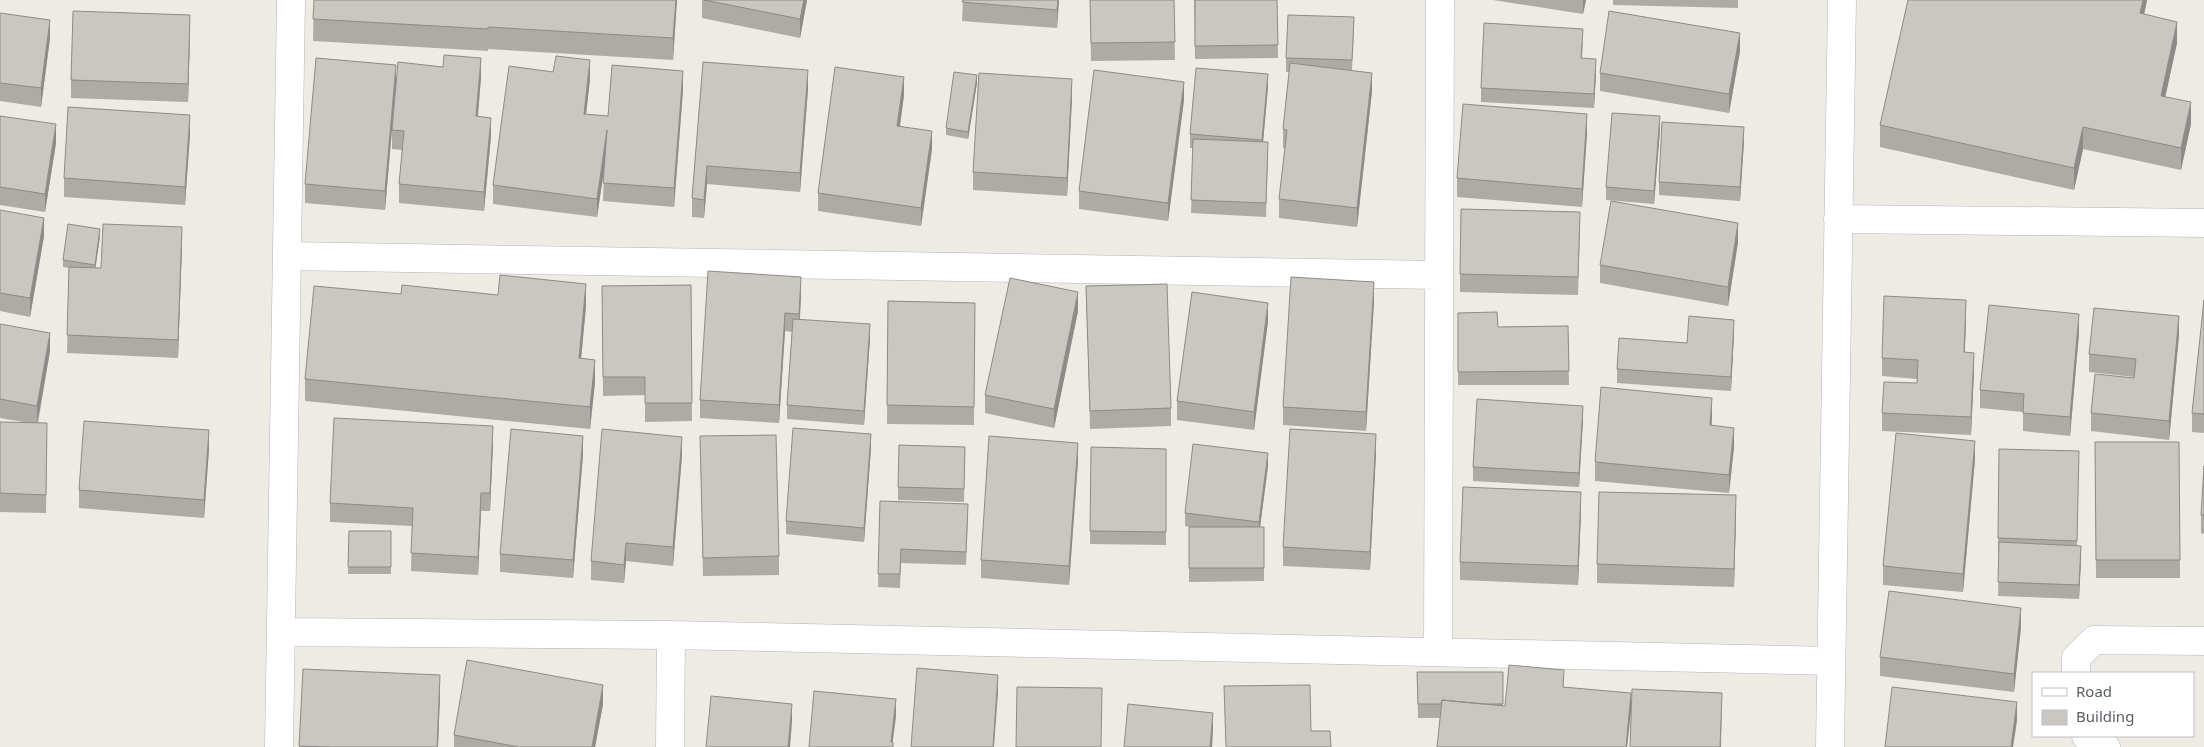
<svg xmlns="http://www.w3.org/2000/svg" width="2204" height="747" viewBox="0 0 2204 747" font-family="'Noto Sans',sans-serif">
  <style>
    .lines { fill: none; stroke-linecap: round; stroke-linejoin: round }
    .minor-casing { stroke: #b1b5b9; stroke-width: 29 }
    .minor { stroke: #fff; stroke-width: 28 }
    .wall { fill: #aeaaa6 }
    .shaded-wall { fill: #8d8b87 }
    .building { fill: #cac6c1; stroke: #8d8b87 }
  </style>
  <rect width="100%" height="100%" fill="#eeebe4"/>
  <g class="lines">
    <defs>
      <path id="minor" d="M1838,219L2204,223
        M287,256L1439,275
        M281,632L671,635L1831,661
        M1438,652L1440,0
        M2076,673V658L2094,640L2204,641
        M2086,736L2090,740L2106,747
        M279,747L291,0
        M670,747L671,635
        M1830,747L1842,0"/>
    </defs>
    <use href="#minor" class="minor-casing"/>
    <use href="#minor" class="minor"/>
  </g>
  <path class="wall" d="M314,0H677L673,60L488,49V51L313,41Z
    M702,0H807L800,38L702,18Z
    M963,0H1059L1057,28L962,21Z
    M1090,0H1174L1175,60L1091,61Z
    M1194,0H1277L1278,58L1195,59Z
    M1493,0H1586L1583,14Z
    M1613,0H1738V8L1613,5Z
    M1908,0H2147L2144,14L2177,43L2165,97L2191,124L2181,170L2083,149L2074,190L1880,147V125Z
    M0,13L50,38L41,107L0,101Z
    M1354,30L1352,70L1372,91L1357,227L1279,218V199L1285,148H1283V129L1289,72H1286V58Z
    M190,34L188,102L71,98V80Z
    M1583,42L1582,58L1596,73L1594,108L1481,102V88Z
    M1740,51L1729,113L1600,91V73Z
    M703,62L808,89L800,192L707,184L704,218L692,217V198Z
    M481,77L478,117L491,136L484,211L399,203V184L402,150L392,149V130Z
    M590,79L586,114L608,116L683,90L674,207L603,201L604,170L597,217L493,204V185Z
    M396,83L385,210L305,203V184Z
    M977,83L968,139L946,135V128Z
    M1268,87L1263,142L1268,156L1266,217L1191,213L1193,148H1190V134Z
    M904,95L900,127L932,149L921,226L818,211V193Z
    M1072,98L1067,196L973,190V172Z
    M1184,100L1168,221L1079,209V191Z
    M0,116L56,143L45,212L0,205Z
    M1660,130L1654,204L1606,200V187Z
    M1587,133L1582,207L1457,197V178Z
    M190,134L185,205L64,197V178Z
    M1744,141L1740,201L1659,195V182Z
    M0,210L44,236L30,317L0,311Z
    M1580,230L1578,295L1460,292V274Z
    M100,236L95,268H101L182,245L178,358L67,353L69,268L63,267V260Z
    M1738,242L1728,306L1600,283V265Z
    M691,285L692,421L645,422V395L603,396L602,286Z
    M1086,286L1171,408V426L1090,429Z
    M401,294L586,306L581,359L595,382L590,429L305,401V379Z
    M801,295L800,319L870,338L864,425L787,419V405L792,332L785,331L779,423L700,418V400Z
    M2204,300V433L2192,432V413Z
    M888,301L975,303L974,425L887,424Z
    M1374,301L1366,431L1283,425V407Z
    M1078,311L1054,428L985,413V395Z
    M1458,313L1498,327L1568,326L1569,385H1458Z
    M1966,318L1965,352L1974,371L1971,435L1882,431V413L1917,383V379L1882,376V358Z
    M1268,321L1254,430L1177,420V401Z
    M0,324L50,351L38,423L47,442L46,513L0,512V422L29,423L0,418Z
    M1734,333L1731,391L1617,383V369L1687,343Z
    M2079,333L2070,436L2023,431V412L1980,408V390Z
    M2179,335L2169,440L2091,431V413L2134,378V377L2089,372V354Z
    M1712,416V426L1734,447L1729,493L1595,481V462Z
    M1583,419L1579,487L1473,481V467Z
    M700,436L779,556V575L703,576Z
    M2095,442H2179L2180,578H2096Z
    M493,444L490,511H481L478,575L411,571L412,526L330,522V503Z
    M965,447L964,502L898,500V487Z
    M1091,447L1166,449V545L1090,544Z
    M871,448L864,542L786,534V521Z
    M209,449L204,518L79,508V490Z
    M2079,451L2077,545L2081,559L2079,599L1998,596L1999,552H1998V538Z
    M1376,453L1370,570L1283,566V547Z
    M583,454L573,578L500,572V554Z
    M682,455L673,566L626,561L624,583L591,580V561Z
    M1975,459L1963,592L1883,585V566Z
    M1078,461L1069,585L981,578V560Z
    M1268,466L1260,527H1264V581L1189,582V527H1190L1185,526V513Z
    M2204,466V534L2201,533V515Z
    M880,501L968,518L966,565L901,563L900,588L878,587Z
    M1581,511L1578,585L1460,580V562Z
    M1736,514L1734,587L1597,583V564Z
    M349,531H391V574H348Z
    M2021,627L2014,692L1880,676V657Z
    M303,669L440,694L438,747H299Z
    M1417,672H1503V706H1505L1564,687L1631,711L1627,747H1437L1440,718H1418Z
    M603,704L595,747H454V735Z"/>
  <path class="shaded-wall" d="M676,0H677L673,60V38Z
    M804,0H807L800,38V19Z
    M1058,0H1059L1057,28V10Z
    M1583,0H1586L1583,14Z
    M2143,0H2147L2140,35V13Z
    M190,15V34L188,102V84Z
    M50,20V38L41,107V88Z
    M2177,22V43L2161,117V96Z
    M1740,33V51L1729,113V94Z
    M481,58V77L476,135V116Z
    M1596,59V73L1594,108V94Z
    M590,60V79L584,132V114Z
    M396,65V83L385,210V191Z
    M808,70V89L800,192V173Z
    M683,71V90L674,207V188Z
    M1372,73V91L1357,227V208Z
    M1268,74V87L1262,154V140Z
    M977,75V83L968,139V132Z
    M904,77V95L897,145V126Z
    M1072,79V98L1067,196V178Z
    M1184,82V100L1168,221V203Z
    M2191,102V124L2181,170V148Z
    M1587,114V133L1582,207V189Z
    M190,115V134L185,205V187Z
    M1660,116V130L1654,204V191Z
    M491,118V136L484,211V192Z
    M56,124V143L45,212V194Z
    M1744,127V141L1740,201V187Z
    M2083,127V149L2074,190V168Z
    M607,130V149L597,217V199Z
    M932,131V149L921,226V208Z
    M707,166V184L704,218V200Z
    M44,218V236L30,317V298Z
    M1738,223V242L1728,306V287Z
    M182,227V245L178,358V340Z
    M100,229V236L95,272V265Z
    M801,277V295L799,332V314Z
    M1374,282V301L1366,431V412Z
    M586,284V306L579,380V358Z
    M1078,292V311L1054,428V409Z
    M1966,300V318L1964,370V352Z
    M1268,303V321L1254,430V412Z
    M785,313V331L779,423V405Z
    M2079,314V333L2070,436V417Z
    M2179,316V335L2169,440V421Z
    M1734,320V333L1731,391V377Z
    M870,324V338L864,425V411Z
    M50,333V351L37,424V406Z
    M1974,353V371L1971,435V417Z
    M595,360V382L590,429V407Z
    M1712,398V416L1710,444V425Z
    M1583,406V419L1579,487V473Z
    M493,426V444L490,511V493Z
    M1734,428V447L1729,493V475Z
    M209,430V449L204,518V500Z
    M871,434V448L864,542V528Z
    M1376,434V453L1370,570V552Z
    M583,436V454L573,578V560Z
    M682,437V455L673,566V547Z
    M1975,441V459L1963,592V574Z
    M1078,443V461L1069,585V566Z
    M1268,453V466L1259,535V522Z
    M1581,492V511L1578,585V566Z
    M481,493V511L478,575V557Z
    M1736,495V514L1734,587V569Z
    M626,543V561L624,583V565Z
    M2081,546V559L2079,599V585Z
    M2021,608V627L2014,692V674Z
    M440,675V694L438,747H437Z
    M998,675V693L994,747H993Z
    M603,685V704L595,747H592Z
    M1631,693V711L1627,747H1626Z
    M1722,693L1721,747H1720Z
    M896,699V717L892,747L891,742Z
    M2017,702V721L2013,747H2011Z
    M792,704V722L790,747H788Z
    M1213,713V731L1212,747H1210Z"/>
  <path class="building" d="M314,0H676L673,38L488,27V29L313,19Z
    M704,0H804L800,19Z
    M963,0H1058L1057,10L962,2Z
    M1090,0H1174L1175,42L1091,43Z
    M1195,0H1277L1278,45L1195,46Z
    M1908,0H2143L2140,13L2177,22L2161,96L2191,102L2181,148L2083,127L2074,168L1880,125Z
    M73,11L190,15L188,84L71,80Z
    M1609,11L1740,33L1729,94L1600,73Z
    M0,13L50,20L41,88L0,83Z
    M1288,15L1354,17L1352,60L1286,58Z
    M1484,23L1583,29L1581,58L1596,59L1594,94L1481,88Z
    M444,55L481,58L476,116L491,118L484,192L399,184L404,131L392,130L398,62L443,67Z
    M556,56L590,60L584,114L608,116L612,65L683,71L674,188L603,183L607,130L597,199L493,185L509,66L553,72Z
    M316,58L396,65L385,191L305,184Z
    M703,62L808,70L800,173L707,166L704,200L692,198Z
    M1290,63L1372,73L1357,208L1279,199L1287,130L1283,129Z
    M835,67L904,77L897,126L932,131L921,208L818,193Z
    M1196,68L1268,74L1262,140L1190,134Z
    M1094,70L1184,82L1168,203L1079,191Z
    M954,72L977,75L968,132L946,128Z
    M979,73L1072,79L1067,178L973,172Z
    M1463,104L1587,114L1582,189L1457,178Z
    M68,107L190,115L185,187L64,178Z
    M1612,113L1660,116L1654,191L1606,187Z
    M0,116L56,124L45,194L0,187Z
    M1662,122L1744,127L1740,187L1659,182Z
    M1193,139L1268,142L1266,203L1191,200Z
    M1611,201L1738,223L1728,287L1600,265Z
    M1461,209L1580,212L1578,277L1460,274Z
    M0,210L44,218L30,298L0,293Z
    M68,224L100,229L95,265L63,260Z
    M103,224L182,227L178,340L67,335L69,267L101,268Z
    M708,271L801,277L799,314L785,313L779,405L700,400Z
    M500,275L586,284L579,358L595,360L590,407L305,379L314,286L401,294L402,285L498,295Z
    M1291,277L1374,282L1366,412L1283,407Z
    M1010,278L1078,292L1054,409L985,395Z
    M1167,284L1171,408L1090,411L1086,286Z
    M691,285L692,403H645V377H603L602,286Z
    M1192,292L1268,303L1254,412L1177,401Z
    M1884,296L1966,300L1964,352L1974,353L1971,417L1882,413L1884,382L1917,383L1918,360L1882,358Z
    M2204,300V414L2192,413Z
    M888,301L975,303L974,407L887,405Z
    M1989,305L2079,314L2070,417L2023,413L2024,394L1980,390Z
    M2094,308L2179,316L2169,421L2091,413L2095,374L2134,378L2136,359L2089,354Z
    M1497,312L1498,327L1568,326L1569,371L1458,372V313Z
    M1689,316L1734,320L1731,377L1617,369L1619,338L1687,343Z
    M793,319L870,324L864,411L787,405Z
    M0,324L50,333L37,406L0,399Z
    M1601,387L1712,398L1710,425L1734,428L1729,475L1595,462Z
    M1477,399L1583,406L1579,473L1473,467Z
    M334,418L493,426L490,493H481L478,557L411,553L413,508L330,503Z
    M84,421L209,430L204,500L79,490Z
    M0,422L47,423L46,495L0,493Z
    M793,428L871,434L864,528L786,521Z
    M511,429L583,436L573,560L500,554Z
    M602,429L682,437L673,547L626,543L624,565L591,561Z
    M1290,429L1376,434L1370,552L1283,547Z
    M1896,433L1975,441L1963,574L1883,566Z
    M776,435L779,556L703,558L700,436Z
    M989,436L1078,443L1069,566L981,560Z
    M2095,442H2179L2180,560H2096Z
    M1193,444L1268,453L1259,522L1185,513Z
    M899,445L965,447L964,489L898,487Z
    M1091,447L1166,449V532L1090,531Z
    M1999,449L2079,451L2077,541L1998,538Z
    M2204,466V515H2201Z
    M1463,487L1581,492L1578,566L1460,562Z
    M1599,492L1736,495L1734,569L1597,564Z
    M880,501L968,504L966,552L901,549L900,574H878Z
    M1189,527H1264V568H1189Z
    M349,531H391V567H348Z
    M1999,542L2081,546L2079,585L1998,582Z
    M1889,591L2021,608L2014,674L1880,657Z
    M467,660L603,685L592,747H519L454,735Z
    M1509,665L1564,670L1563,687L1631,693L1626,747H1437L1442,700L1505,706Z
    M917,668L998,675L993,747H911Z
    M303,669L440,675L437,747H331L299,746Z
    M1417,672H1503V704H1483L1442,700L1441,704H1418Z
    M1310,685L1311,731H1330L1331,747H1226L1224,686Z
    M1017,687L1102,688L1101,747H1016Z
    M1892,687L2017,702L2011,747H1885Z
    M1632,689L1722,693L1720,747H1630Z
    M814,691L896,699L891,742H893V747H809Z
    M711,696L792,704L788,747H706Z
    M1128,704L1213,713L1210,747H1124Z"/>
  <rect x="2032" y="672" width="162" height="65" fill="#ffffff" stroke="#bebfc1"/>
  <rect x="2042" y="688" width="25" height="8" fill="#ffffff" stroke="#bebfc1"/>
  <text x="2076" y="697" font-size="15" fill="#5c6064">Road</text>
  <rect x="2042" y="710" width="25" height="15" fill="#cac6c1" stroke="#bebfc1"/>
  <text x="2076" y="722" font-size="15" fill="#5c6064">Building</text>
</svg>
